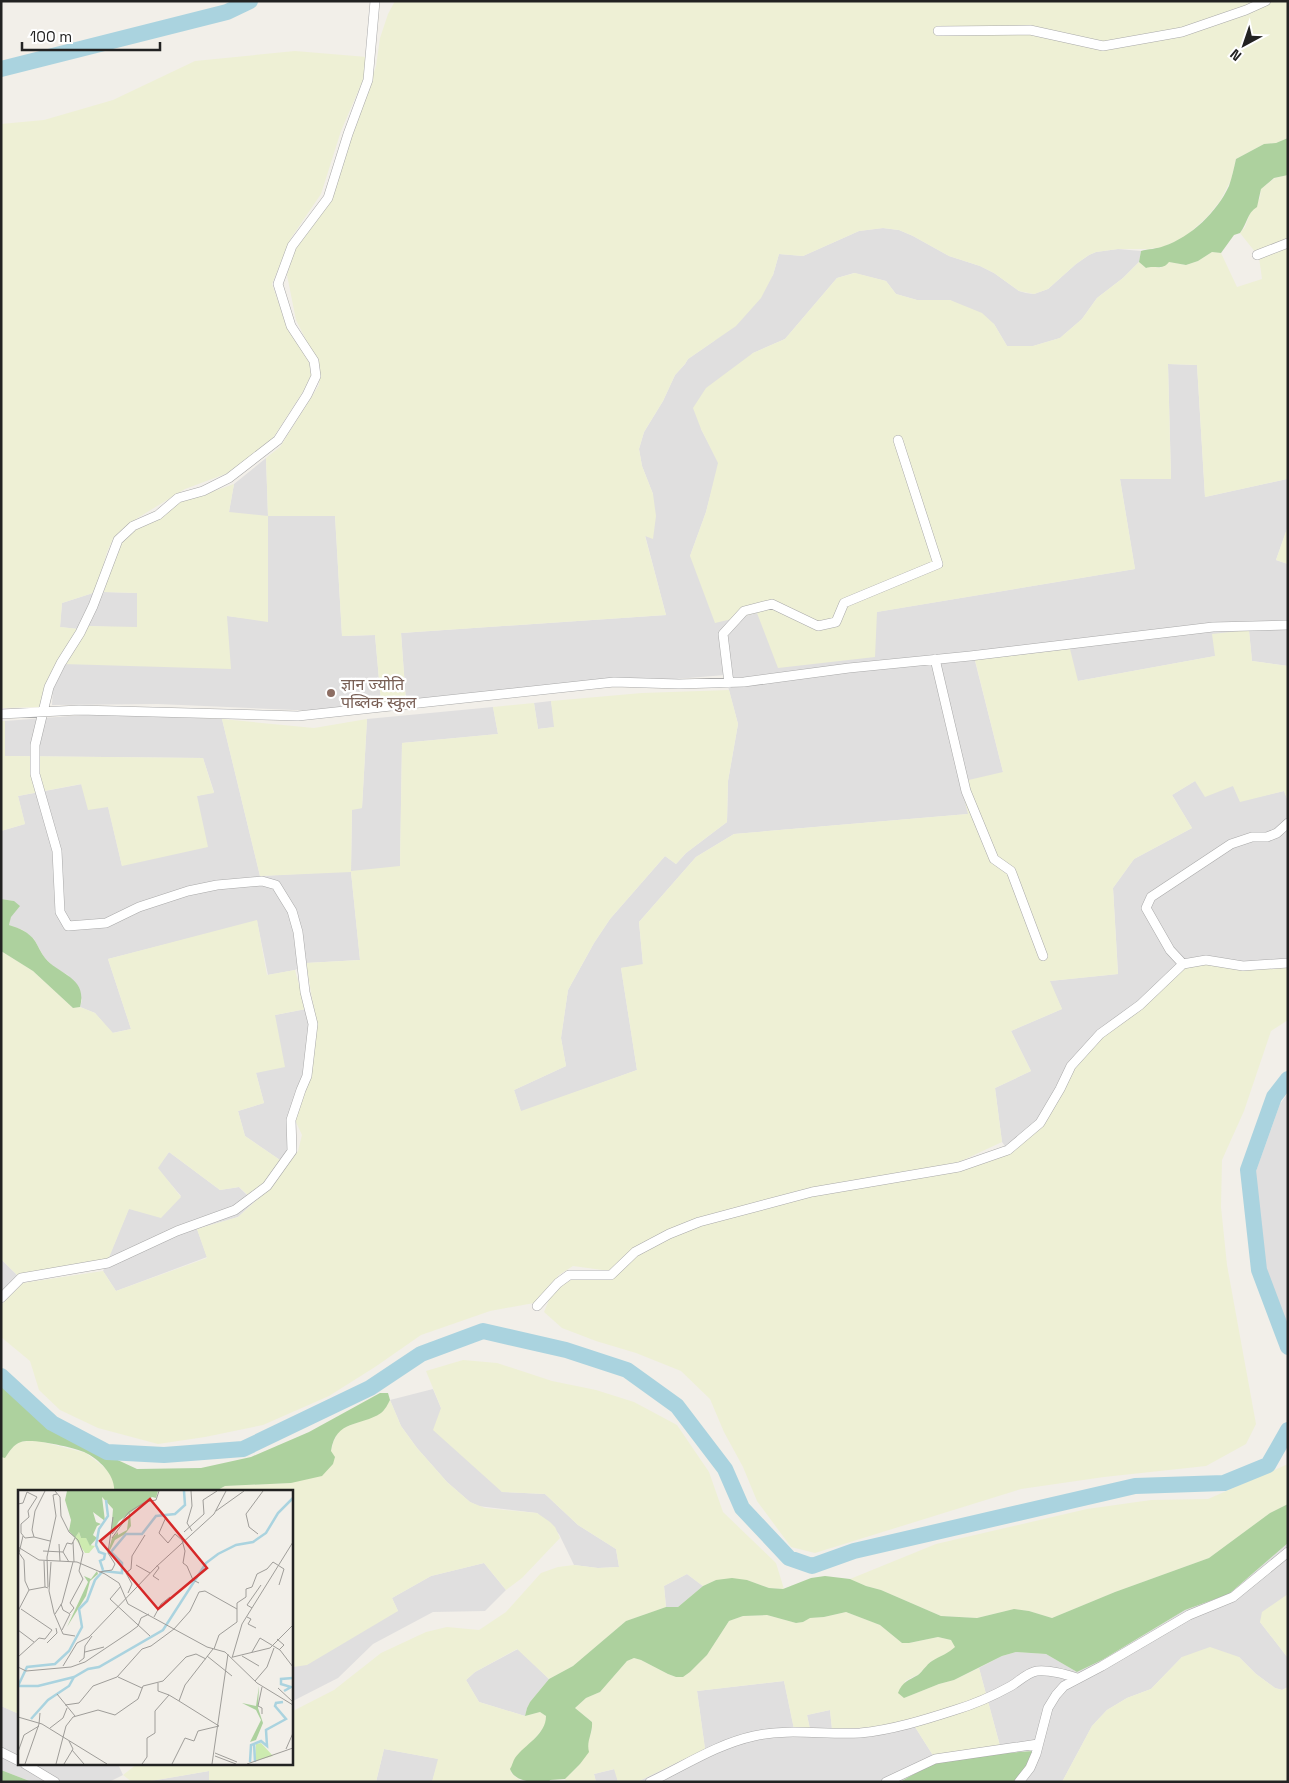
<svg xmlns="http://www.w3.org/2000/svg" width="1289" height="1783" viewBox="0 0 1289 1783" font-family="'Space Grotesk','Noto Sans Devanagari',sans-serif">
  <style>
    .residential { fill: #e0dfdf }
    .farmland { fill: #eef0d5 }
    .forest { fill: #add19e }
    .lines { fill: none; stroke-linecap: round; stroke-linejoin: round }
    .river { stroke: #aad3df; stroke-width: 16 }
    .street-casing { stroke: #a9a9a9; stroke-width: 10 }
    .street { stroke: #fff; stroke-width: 9 }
    .education-dot { fill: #8d6e63; stroke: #fff; stroke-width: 2 }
    .labels { text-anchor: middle; stroke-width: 4.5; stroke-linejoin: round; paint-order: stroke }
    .education-label { font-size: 16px; fill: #785e54; stroke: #fff; text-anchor: start }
    .inset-river { fill: none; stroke: #aad3df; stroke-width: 2.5 }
    .inset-road { fill: none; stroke: #9f9d99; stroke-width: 1 }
    .view { fill: #d62828; fill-opacity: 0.15; stroke: #d62828; stroke-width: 2.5 }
    .inset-edge { fill: none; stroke: #222; stroke-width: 2.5 }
  </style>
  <rect width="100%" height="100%" fill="#f2efe9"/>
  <path class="residential" d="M883,228L899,230L913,236L949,256L980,266L994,273L1019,291L1026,293L1034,294L1048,289L1076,264L1089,255L1096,252L1118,249L1141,251L1139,262L1123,278L1097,298L1082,319L1060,338L1033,346H1007L994,324L950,300H917L896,294L886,281L854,273L837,278L785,339L753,353L701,429L719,463L706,512L690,556L757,613L876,612L1135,569L1120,479L1171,478L1168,364L1197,365L1205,497L1287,479L1288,476V526L1276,560L1288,564V666L1252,661L1249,631L1215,656L1078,681L975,661L1003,772L968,814L734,834L696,857L639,922L643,965L621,968L637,1070L521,1112L514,1090L566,1066L561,1038L568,990L594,943L610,919L665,856L676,864L686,853L727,822L728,781L738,724L725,675L406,701L401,633L666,615L645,535L653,538V494L642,466L639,449L644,432L663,401L675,375L685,364L688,359L714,341L773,275L779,254L803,256L859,231Z
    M266,458L268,516L335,515L342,636L375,635L381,702L316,711L158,704L52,705L53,685L63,664L227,616L268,621L229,512L234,484Z
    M96,592L78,629L60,627L62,603Z
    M104,592L138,593L137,628L87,626Z
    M551,701L555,727L538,729L534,703Z
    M493,707L498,734L402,743L400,867L351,872L360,960L306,963L295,970L268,975L257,921L108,959L131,1029L112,1033L95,1013L80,1007L82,1000L68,975L55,968L44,957L34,939L23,930L9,925L14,901L1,899V831L25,824L18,796L82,784L108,806L122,866L197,796L214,792L203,758L5,756V721L96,714L222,719L260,876L351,871L352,809L362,808L367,719Z
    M1195,781L1233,785L1240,801L1284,791L1288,801V966L1041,1124L1009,1152L1002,1142L995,1088L1031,1071L1011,1031L1062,1009L1049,981L1118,974L1113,888L1134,859L1192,828L1172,795Z
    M306,1009L310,1024L306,1064L298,1088L290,1149L280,1160L245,1136L238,1111L264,1103L256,1073L275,1015Z
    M1288,1093V1330L1266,1272L1255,1174L1280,1104Z
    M169,1152L220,1190L239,1187L254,1202L238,1217L197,1229L207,1257L116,1291L103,1271L129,1208L181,1196L157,1168Z
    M1,1259L20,1278L1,1296Z
    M433,1389L441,1408L502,1492L545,1494L578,1525L616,1549L619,1567L598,1568L574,1565L559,1534L537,1513L478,1506L470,1502L447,1482L417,1448L401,1426L390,1400Z
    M1288,1543V1594L1260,1622L1288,1658V1687L1282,1690L1275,1688L1256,1674L1239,1657H1182L1151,1689L1127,1698L1107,1710L1092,1726L1062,1782H1014L1027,1768L1033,1751L1002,1753L979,1668L1002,1656L1016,1652L1046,1654L1077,1672L1102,1660L1185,1610L1229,1594Z
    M484,1563L506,1590L485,1611L433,1612L373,1644L338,1678L291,1702V1632L398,1611L392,1598L431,1576Z
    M687,1574L703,1586L678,1607H666L664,1586Z
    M518,1649L549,1679L530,1702L527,1708L525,1716L479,1702L466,1680L475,1672Z
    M784,1681L794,1729H810L807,1715L830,1710L832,1729L878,1727L910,1719L934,1757L935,1762L900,1782H637L705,1749L697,1691Z
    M1,1706L19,1714V1764H118L123,1775L109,1782H32L1,1770Z
    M384,1749L439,1759L432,1782H376Z
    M615,1769L618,1782H596L594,1774Z
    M209,1771V1780L236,1782H145Z"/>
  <path class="farmland" d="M395,1H1288V138L1276,143L1264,144L1236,159L1231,180L1220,201L1207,217L1185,237L1163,247L1148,249H1118L1096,252L1089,255L1076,264L1048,289L1034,294L1019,291L994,273L980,266L949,256L913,236L899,230L883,228L859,231L803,256L779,254L773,275L761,298L736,326L688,359L685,364L675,375L663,401L644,432L639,449L642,466L653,494L656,516L653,539L645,536L666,615L401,633L406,701L381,702L375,635L342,636L335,516H268V622L227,616L231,669L63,664L87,626L137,627V593L104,592L111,562L121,542L137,528L183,500L203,495L234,484L229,512L268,516L266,458L280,447L319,385L320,368L296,320L287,275L296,246L330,200L376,66L380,38L388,14Z
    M295,51L367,57L363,80L341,131L321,194L291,238L272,284L287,327L309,361L311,375L304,390L273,438L254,454L228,473L185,489L136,519L114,537L107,552L96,592L62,603L60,627L78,629L41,707L1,708V124L44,120L113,100L195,61Z
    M1288,175V240L1256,253L1240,233L1245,227L1251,211L1260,198L1261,189L1275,178Z
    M1288,245L1287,479L1205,497L1197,365L1168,364L1171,479H1120L1135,569L877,612L875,657L778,668L757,613L715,623L690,556L706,512L718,463L701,429L693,408L706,388L753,353L785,339L837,278L855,273L886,281L896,294L917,300H950L982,313L994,324L1007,346H1033L1060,338L1082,319L1097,298L1123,278L1139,262L1146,268L1150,266L1160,268L1169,262L1186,265L1198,261L1212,252L1221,253L1237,287L1262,279L1259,257Z
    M1288,526V564L1276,560Z
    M1249,630L1252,661L1288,666V801L1284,791L1240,802L1233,786L1205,797L1195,781L1172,795L1192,828L1134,859L1113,888L1118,974L1050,981L1062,1009L1011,1031L1031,1071L995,1088L1002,1142L959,1162L810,1191L698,1221L610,1271L573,1266L559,1275L548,1291L534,1303L490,1311L421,1335L375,1367L329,1396L263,1425L205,1437L158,1444L98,1428L60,1410L39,1390L30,1361L1,1337V1305L23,1283L103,1271L116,1291L207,1258L197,1229L238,1217L270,1188L298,1151L302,1135L295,1120L310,1076L317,1028L306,963L360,960L351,872L260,876L222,719L314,728L367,719L362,808L352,810L351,871L400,866L402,743L498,734L493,707L534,703L538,729L554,727L551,701L642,693L729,690L738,724L728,781L727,822L686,853L676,864L665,856L610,919L594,943L568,990L561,1038L566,1066L514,1090L521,1111L637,1070L621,968L643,964L639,922L696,857L734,834L968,814L960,782L1003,772L975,660L1070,649L1078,681L1215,656L1212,634Z
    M1,721H5V756L203,758L214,793L197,796L208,847L122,866L108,807L88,810L81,784L18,796L25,824L1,831Z
    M257,920L267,975L295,970L306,1009L275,1015L285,1067L256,1073L264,1103L238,1111L245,1136L280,1160L264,1183L249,1196L239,1187L220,1190L169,1152L158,1168L181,1197L161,1218L129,1209L108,1260L20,1278L1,1259V951L33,971L73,1008L80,1007L95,1013L113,1033L131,1029L108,959Z
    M1206,962L1288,966V1020L1271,1031L1244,1111L1222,1160L1221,1207L1227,1265L1256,1424L1246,1444L1206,1466L1104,1477L1021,1489L815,1553L791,1547L757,1501L743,1467L724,1432L710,1399L681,1371L636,1353L596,1341L562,1328L544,1312L551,1295L565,1283L579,1276L612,1278L636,1254L700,1224L813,1194L1009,1152L1041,1124L1073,1068L1101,1036L1185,966Z
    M463,1360L497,1363L552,1381L596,1390L634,1402L677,1425L709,1472L723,1512L776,1563L784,1589L769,1588L747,1580H716L703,1586L687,1574L664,1586L666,1607L626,1621L573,1666L549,1679L517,1649L475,1672L466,1680L479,1702L525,1716L540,1712L546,1716V1724L537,1736L516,1757L511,1773L522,1782H432L438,1759L384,1749L376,1782H236L209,1780V1771L145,1782H132L123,1775L137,1764H291V1712L334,1690L381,1653L426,1632L447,1627L479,1630L506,1612L541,1573L558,1567L574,1565L598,1568L619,1567L616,1549L578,1525L545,1494L502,1492L433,1430L441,1408L426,1371Z
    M390,1400L401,1426L417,1448L447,1482L470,1502L485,1508L537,1513L550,1522L555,1527L560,1538L522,1578L506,1590L484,1563L431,1576L392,1598L398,1611L307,1665L293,1667L291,1632V1492H214L225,1486L291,1483L331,1451L333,1443L339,1430L382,1412Z
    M35,1440L86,1453L105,1468L114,1479L115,1486L114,1492H19V1714L1,1706V1457H5L14,1446L20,1442Z
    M1288,1464V1504L1270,1513L1209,1558L1115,1592L1052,1618L1029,1611L1014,1609L977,1618L941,1616L881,1590L866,1586L850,1579L936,1544L1087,1509L1151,1500L1208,1499Z
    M1288,1594V1658L1260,1622L1262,1612Z
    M846,1612L880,1625L902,1643H909L938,1637L951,1640L956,1647L951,1651L930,1662L919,1674L905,1681L904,1698L939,1684L954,1680L979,1668L1000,1746L934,1757L910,1719L878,1727L832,1729L830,1710L807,1715L810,1729H794L784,1681L697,1691L705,1749L637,1782H618L614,1769L594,1774L596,1782H566L565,1779L580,1764L592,1730V1722L575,1708L586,1698L600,1692L627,1661L634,1658L641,1660L668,1674L676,1677H683L690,1672L707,1655L729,1621L743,1616L767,1615L796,1623L803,1622L809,1618L824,1617Z
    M1210,1647L1239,1657L1256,1674L1275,1688L1282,1690L1288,1687V1782H1062L1092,1726L1107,1710L1127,1698L1151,1689L1182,1657Z"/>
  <path class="forest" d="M1288,138V175L1274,178L1261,189L1257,207C1247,213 1247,224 1240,233L1234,235L1221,253L1212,252L1198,261L1186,265L1169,262C1162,271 1155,265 1146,268L1139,262L1141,251C1148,249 1157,249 1164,246C1191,237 1217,212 1229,186C1232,177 1234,168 1236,159L1264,144L1276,143Z
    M1,899L14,901L20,906L11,917L9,925C19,928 29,932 35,941C38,946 41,953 45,958C59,975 88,977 80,1007L73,1008L33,971L1,951Z
    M1,1384L22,1405L51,1429L137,1469L201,1468L251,1457L309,1432L380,1393H388L390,1400C388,1404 385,1410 381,1413C360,1427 336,1419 331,1451L335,1457L333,1464L322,1476L291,1483L225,1486L214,1492H114C116,1476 100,1460 86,1453C76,1448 33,1438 21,1442C14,1444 9,1452 5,1458L1,1457Z
    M1288,1504V1543L1229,1594L1185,1610L1102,1660L1077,1672L1046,1654L1016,1652L1002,1656L954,1680L939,1684L904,1698L898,1693C902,1682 909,1680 918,1675C923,1671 926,1665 932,1661C940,1656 949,1653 955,1647L951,1640L938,1637L909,1643H902L880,1625L846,1612L824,1617L810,1618L803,1622L796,1623L767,1615L743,1616L729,1621L707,1655L690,1672L683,1677H676L668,1674L641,1660L634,1658L627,1661L600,1692L586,1698L575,1708L592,1722C593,1733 586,1741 589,1752L580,1764L565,1779L550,1780L549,1782C535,1782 515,1783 510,1769C512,1766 513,1761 515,1758C525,1744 546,1735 546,1716L540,1712L525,1716L527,1708L530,1702L549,1679L573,1666L626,1621L666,1607H678L703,1586L716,1580L732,1578L747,1580L769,1588L783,1589L811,1578L825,1576L850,1579L866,1586L881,1590L941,1616L977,1618L1014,1609L1029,1611L1052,1618L1115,1592L1209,1558L1270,1513Z
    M1033,1751L1027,1768L1014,1782H900L935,1762L981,1755Z
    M1,1770L32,1782H1Z"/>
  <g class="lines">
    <path class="river" d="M1,69L227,12L250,1
      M1288,1079L1274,1097L1248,1170L1259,1270L1288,1347
      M1,1376L52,1423L107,1452L164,1455L243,1449L370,1388L421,1354L483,1331L566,1350L627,1370L677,1406L725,1469L742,1508L789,1558L812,1566L854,1551L1135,1486L1224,1483L1268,1465L1288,1430"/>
    <defs>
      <path id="street" d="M938,31L1030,30L1103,46L1182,32L1246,10L1266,1
        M1257,255L1288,243
        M935,659L966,791L994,859L1011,871L1043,956
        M729,683L723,634L744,611L772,604L818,626L836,622L844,603L938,564L898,440
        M1,714L79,710L298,716L614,682L679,684L744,682L849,668L970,656L1213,627L1288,625
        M1183,964L1170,950L1146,908L1151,897L1231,844L1252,837H1267L1277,833L1288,823
        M1,1298L21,1278L108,1263L177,1231L235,1210L267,1186L292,1151L291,1120L301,1090L307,1076L313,1024L305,992L298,932L292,911L276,885L262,881L217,885L188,891L139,907L106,923L68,926L60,912L57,851L35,774V745L49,687L61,663L80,633L93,606L118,540L133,526L158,515L178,498L203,491L229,478L278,440L307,395L316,376L314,361L291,326L278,284L292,246L328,198L348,134L368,80L375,1
        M537,1306L558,1283L569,1275H611L635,1252L669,1234L699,1222L812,1192L959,1167L1008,1150L1040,1123L1060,1089L1071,1066L1100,1034L1140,1005L1183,964L1206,960L1243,966L1288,963
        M1,1752L19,1761
        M25,1764L55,1782
        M650,1782C684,1766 717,1744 754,1736C788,1728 825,1735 860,1733C892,1730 924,1720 955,1710C975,1704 993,1696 1011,1686C1018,1682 1028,1672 1037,1671C1051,1670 1064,1674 1077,1678
        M886,1782L935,1759L1038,1744
        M1019,1782L1030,1768L1036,1754L1048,1708L1056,1695L1064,1686L1102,1666L1189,1615L1233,1597L1288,1552"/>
    </defs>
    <use href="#street" class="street-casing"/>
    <use href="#street" class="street"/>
  </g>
  <circle class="education-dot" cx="331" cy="693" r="5"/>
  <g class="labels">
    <g class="education-label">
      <text x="341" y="690">ज्ञान ज्योति<tspan x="341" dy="18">पब्लिक स्कुल</tspan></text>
    </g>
  </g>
  <g transform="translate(18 1490)">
    <rect width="275" height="275" fill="#f2efe9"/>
    <path d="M61,42L63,48H68L72,55L77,56L71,63H67L57,48ZM243,253L255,266L237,271L238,254Z" fill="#cdebb0"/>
    <path d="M49,1H140L138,8L134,7L112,23L113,36L107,44L97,50L91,62L94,67L90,63L94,48L100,42V45L109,40L111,24L101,31L93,44L95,19L84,7L87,31L75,22L78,32L83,34L79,36L75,45L79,48L72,56L68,48H63L61,42L57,48L51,41L53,30L47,10ZM79,81L80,84L72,91L68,106L49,137L70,92L66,86L73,89ZM241,196L240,218L245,233L238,250L232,252L243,230L238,220L224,213L238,216Z" fill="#add19e"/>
    <path class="inset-river" d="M85,80L82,71L86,69L87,64L81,62L78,55L81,39L90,26L88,10M0,196H20L56,187L70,179L81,177L145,140L188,73L200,64L218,55L235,52L248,43L260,23L275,8M0,196L9,177L37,174L51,161L64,137L61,119L69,111L77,90L85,81L104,83V73L93,62L108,44H124L138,26L157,24L167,15L166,1M266,201L273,197L263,194V189L275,188M13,229L30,210L51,196L56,187M236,253L237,272M232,272L233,255L243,251L249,256L248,240L268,229L257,216L258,213L265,212"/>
    <path class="inset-road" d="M27,1L17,21L14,40L16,47L32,51M37,1L42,7L43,26L51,42L60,50L65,63L61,81L65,89L52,113L56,118L52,123M173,1L174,16L169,33L174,41M9,2L19,7L10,21L11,27L3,34V43L7,48L16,47M0,14L5,13L9,2M198,21L226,1M148,27L141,43L150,53L157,44L164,50L167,61L165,73L169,76L175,90L181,93M166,42L186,24L185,10L199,1M94,44L111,22L127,12L138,10L141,1M240,44L231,37L228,24L245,1M94,48L109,27M55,52L56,72M41,54L42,71M0,57L21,70L59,72L87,84L101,93L110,114L189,157L207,162L239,193L275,215M25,61L45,62M26,71L27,97L30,98M33,72L31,101L36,123L45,144L57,146M51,72L45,62L49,53L54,54L57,48M118,75L132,83M139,75L141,78L135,86L141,90M81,82L94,80L97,74L90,63L95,27M103,96L92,109L132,146M30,97L29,67L38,26L35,5L39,4M11,100L27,97M110,103L114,94L108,83L113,79L114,66L127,45M43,114L45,120L52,124L44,140M234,118L229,115L243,95M0,121L11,100L7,91L6,70L1,63L5,46M37,124L44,113L55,72M136,127L143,114L152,107M229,127L233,129L230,134L238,138M0,140L16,152M259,149L266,155L261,160M29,153L39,143L38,138M196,159L201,145L219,132V113L228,107V99L234,97L239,84L249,79L255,72L266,79L261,95M67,162L86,157M234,162L242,148L262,160L275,177M189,166L214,186M224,166L241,176M0,167L21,148L27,149L34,140L3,119M215,167L252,158L275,135M214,168L224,134L275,52M61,172L66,168L67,156L74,146M45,176L59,153L71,147L139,76L196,24L208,1M0,177L8,181L53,177L67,172L112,142L120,136L123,128L131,124M100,187L124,198M237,191L249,177L256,158M140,193V201L151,205M244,197L240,216L244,218V224M260,198L275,212M39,204L57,226M161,211L201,236M47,215L61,213L75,196L99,187L124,159L133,156L156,139L172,121L181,102L187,101L219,119M0,227L24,234L89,274M32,238L45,228L49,218M268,259L275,243M54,260L66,274M0,262L6,245L21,236M197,263L219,272M197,266L218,274M7,274L21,234L22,223M38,274L48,236L55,227L80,220L97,225L120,209L125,196L145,191L168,167L178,164L188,169M46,274L55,259L51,251M124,274L129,267V248L137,243V221L151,205L161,211L167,195L195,159M154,274L167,248L176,251L180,241L201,236M194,274L210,164M229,274L275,258"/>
    <path class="view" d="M132,9L189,78L140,119L82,51Z"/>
    <rect width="275" height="275" class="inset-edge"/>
  </g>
  <rect width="1289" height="1783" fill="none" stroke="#222222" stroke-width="5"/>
  <g transform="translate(1244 45) rotate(220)" stroke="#ffffff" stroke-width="4" paint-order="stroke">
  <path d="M0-4L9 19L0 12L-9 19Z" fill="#222222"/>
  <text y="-8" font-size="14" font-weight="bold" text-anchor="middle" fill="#222222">N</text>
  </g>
  <path d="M22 42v8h138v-8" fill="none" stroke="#222222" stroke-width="2.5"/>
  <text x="30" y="42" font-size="15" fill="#222222" stroke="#ffffff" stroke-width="4" paint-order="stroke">100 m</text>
</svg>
